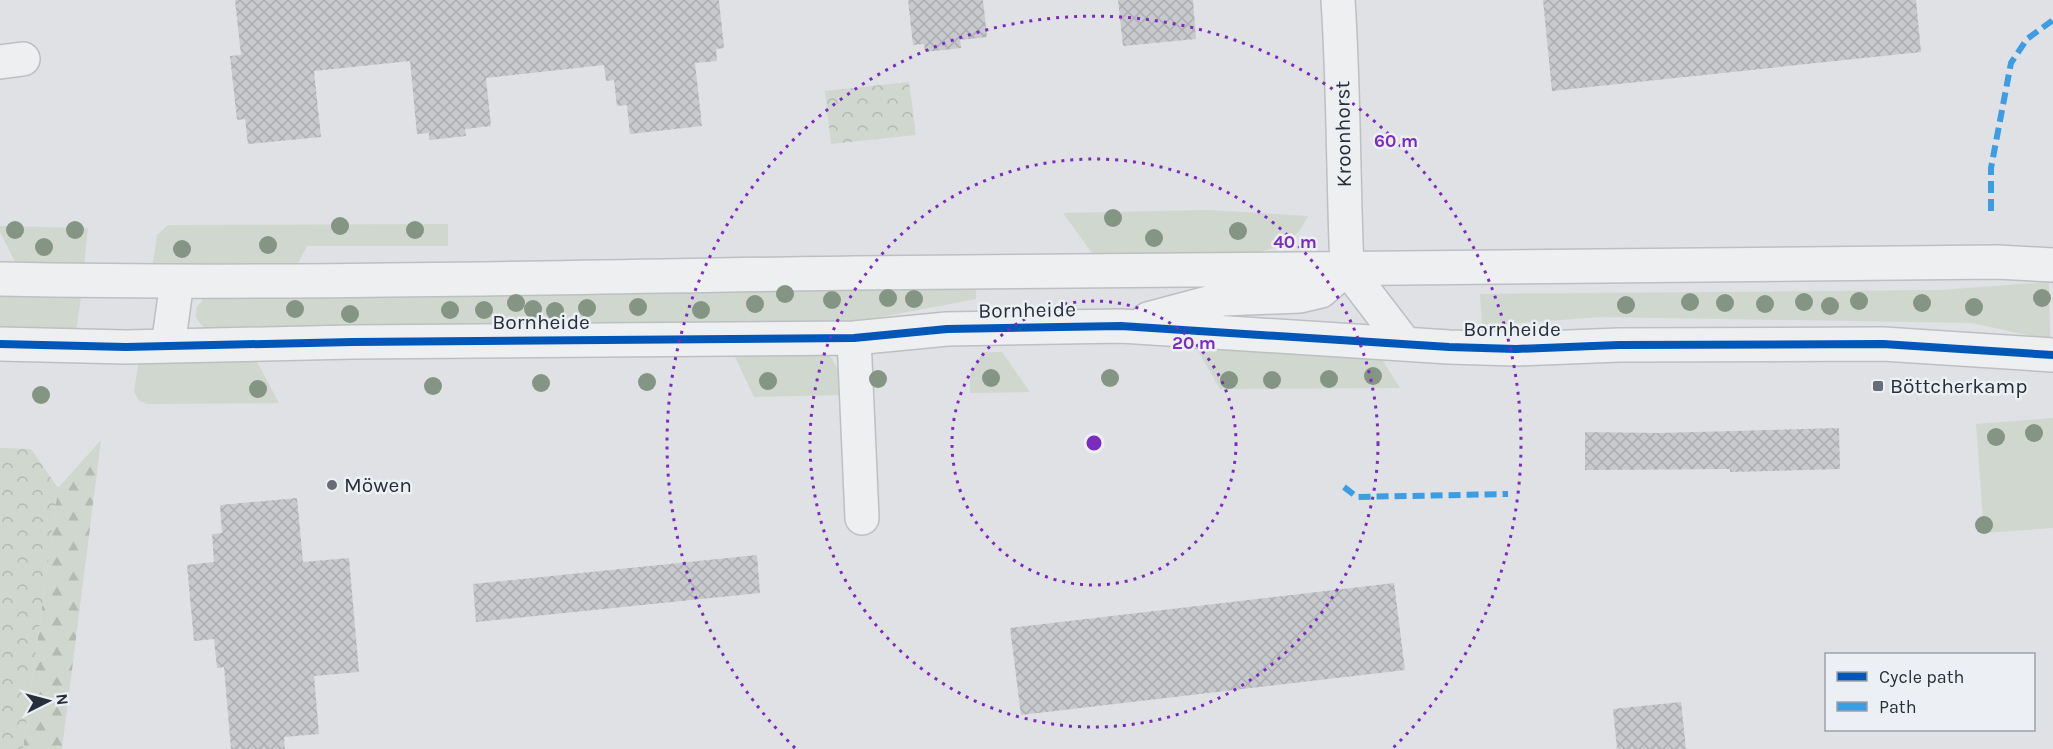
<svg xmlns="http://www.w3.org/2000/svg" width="2053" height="749" viewBox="0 0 2053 749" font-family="Karla,sans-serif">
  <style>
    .grass { fill: #d0d7cf }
    .forest { fill: url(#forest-firs) }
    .park { fill: url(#park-crowns) }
    .building { fill: url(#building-cross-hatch) }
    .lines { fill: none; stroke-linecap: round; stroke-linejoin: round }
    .minor-casing { stroke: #bdbfc2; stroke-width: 36 }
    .minor { stroke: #eeeff0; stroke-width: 33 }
    .quiet { stroke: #3d9de2; stroke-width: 6; stroke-dasharray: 12 6; stroke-linecap: butt }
    .cycleway-casing { stroke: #eceff4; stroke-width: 11 }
    .cycleway { stroke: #0057b8; stroke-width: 8 }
    .tree { fill: #859584 }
    .ring { fill: none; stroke: #7b2cbf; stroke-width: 3; stroke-dasharray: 3 6 }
    .poi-dot { fill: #676d76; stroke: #eceff4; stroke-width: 2 }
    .labels { text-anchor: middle; stroke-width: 5; stroke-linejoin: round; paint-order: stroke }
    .street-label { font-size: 21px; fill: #272f3b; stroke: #eceff4 }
    .poi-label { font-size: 21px; fill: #272f3b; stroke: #eceff4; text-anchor: start }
    .centre { fill: #7b2cbf; stroke: #eceff4; stroke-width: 3 }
    .ring-label { font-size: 18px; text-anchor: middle; font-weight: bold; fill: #7b2cbf; stroke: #eceff4; stroke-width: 5; stroke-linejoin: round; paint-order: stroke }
  </style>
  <defs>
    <pattern id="forest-firs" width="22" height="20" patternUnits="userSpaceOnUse" patternTransform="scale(1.5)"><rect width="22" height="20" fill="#d0d7cf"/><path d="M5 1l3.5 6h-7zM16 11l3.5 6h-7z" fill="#b3b9b3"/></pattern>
    <pattern id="park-crowns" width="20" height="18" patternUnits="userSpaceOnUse" patternTransform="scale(1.5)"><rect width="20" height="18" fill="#d0d7cf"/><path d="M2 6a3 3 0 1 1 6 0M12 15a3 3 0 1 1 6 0" fill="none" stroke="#b3b9b3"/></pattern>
    <pattern id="building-cross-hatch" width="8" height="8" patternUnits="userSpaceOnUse" patternTransform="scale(1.5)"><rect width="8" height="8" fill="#c7c9cc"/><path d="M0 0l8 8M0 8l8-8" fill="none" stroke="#abadb0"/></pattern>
  </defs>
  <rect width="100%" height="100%" fill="#dfe1e4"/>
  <path class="grass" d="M1209,210L1308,216L1299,232L1281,246L1256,253L1229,257L1092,253L1063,213Z
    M448,224V246H307L296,267L152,269L157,235L168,225Z
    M0,226L88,228L84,267L17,266L0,232Z
    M2049,282L2050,340L1972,323L1600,317L1482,326L1480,294L1941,290Z
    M976,289V299L844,324L205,329L196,318V308L204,298Z
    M0,295L81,297L76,332L0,331Z
    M1197,349L1381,358L1400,388L1220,389Z
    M983,352H1002L1030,392L970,393V374Z
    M829,354L841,375L842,395L754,397L734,355Z
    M256,360L279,403L148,404L138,400L134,391L139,361Z
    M2053,418V528L1984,533L1976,424Z"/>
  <path class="forest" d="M101,440L62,749H23L58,488Z"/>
  <path class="park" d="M909,82L916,135L831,144L825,91Z
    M0,448L31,449L58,488L23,749H0Z"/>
  <path class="building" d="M235,0H719L724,48L716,49L717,61L695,63L702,126L630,134L627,105L617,106L614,80L606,81L604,65L486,78L491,126L465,129L466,136L429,140V133L417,134L410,61L314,71L321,137L248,144L245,119L237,120L230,56L241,55Z
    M908,0H983L987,37L960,40L961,48L925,52L924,44L913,45Z
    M1118,0H1193L1196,39L1123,46Z
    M1543,0H1916L1921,52L1552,91Z
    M1839,428L1840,469L1730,472V469L1585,470V432L1659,433Z
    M297,498L303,562L349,558L359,672L314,676L319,734L284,737L285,749H231L224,667L217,668L214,639L194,641L187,565L214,562L212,534L222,533L220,505Z
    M757,555L760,593L476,622L473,584Z
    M1394,583L1405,670L1021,715L1010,628Z
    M1681,702L1686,749H1617L1613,709Z"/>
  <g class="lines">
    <defs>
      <path id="minor" d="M1338,0C1344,89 1343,179 1347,268
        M0,62L23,59
        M1347,268L1405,344
        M0,279C284,285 569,277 853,273C1234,269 1616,267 1997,262L2053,265
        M1148,319L1223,299L1300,296L1321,291L1347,268
        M854,338L862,518
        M0,344L126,347L352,342L854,338L947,329L1121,326L1449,347L1516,349L1619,345L1883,344L2053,355
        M168,346L177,282"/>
    </defs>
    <use href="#minor" class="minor-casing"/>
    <use href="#minor" class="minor"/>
    <path class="quiet" d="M1991,211V168L2011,63L2027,39L2053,20
      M1344,487L1357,497L1508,494"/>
    <defs>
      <path id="cycleway" d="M0,344L126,347L352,342L854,338L947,329L1121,326L1449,347L1516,349L1619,345L1883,344L2053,355"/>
    </defs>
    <use href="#cycleway" class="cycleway-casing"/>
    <use href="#cycleway" class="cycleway"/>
  </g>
  <g class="tree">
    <circle cx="1113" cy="218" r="9"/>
    <circle cx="340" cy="226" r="9"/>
    <circle cx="15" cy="230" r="9"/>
    <circle cx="75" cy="230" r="9"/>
    <circle cx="415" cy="230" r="9"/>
    <circle cx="1238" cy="231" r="9"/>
    <circle cx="1154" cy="238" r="9"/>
    <circle cx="268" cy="245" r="9"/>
    <circle cx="44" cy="247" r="9"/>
    <circle cx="182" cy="249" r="9"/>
    <circle cx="785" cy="294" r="9"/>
    <circle cx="888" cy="298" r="9"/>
    <circle cx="2042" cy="298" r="9"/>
    <circle cx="914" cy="299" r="9"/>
    <circle cx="832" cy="300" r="9"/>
    <circle cx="1859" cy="301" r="9"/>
    <circle cx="1690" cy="302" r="9"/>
    <circle cx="1804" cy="302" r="9"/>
    <circle cx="516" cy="303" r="9"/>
    <circle cx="1725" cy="303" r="9"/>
    <circle cx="1922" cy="303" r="9"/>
    <circle cx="755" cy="304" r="9"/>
    <circle cx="1765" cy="304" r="9"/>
    <circle cx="1626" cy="305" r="9"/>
    <circle cx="1830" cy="306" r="9"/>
    <circle cx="638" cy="307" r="9"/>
    <circle cx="1974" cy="307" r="9"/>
    <circle cx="587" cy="308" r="9"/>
    <circle cx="295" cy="309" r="9"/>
    <circle cx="533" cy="309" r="9"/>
    <circle cx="450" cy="310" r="9"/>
    <circle cx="484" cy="310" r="9"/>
    <circle cx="701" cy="310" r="9"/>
    <circle cx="555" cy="311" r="9"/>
    <circle cx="350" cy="314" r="9"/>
    <circle cx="1373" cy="376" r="9"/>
    <circle cx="991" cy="378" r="9"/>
    <circle cx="1110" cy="378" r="9"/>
    <circle cx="878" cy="379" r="9"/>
    <circle cx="1329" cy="379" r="9"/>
    <circle cx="1229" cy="380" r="9"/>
    <circle cx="1272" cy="380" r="9"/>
    <circle cx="768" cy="381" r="9"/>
    <circle cx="647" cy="382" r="9"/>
    <circle cx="541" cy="383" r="9"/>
    <circle cx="433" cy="386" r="9"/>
    <circle cx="258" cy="389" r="9"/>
    <circle cx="41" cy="395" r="9"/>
    <circle cx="2034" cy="433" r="9"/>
    <circle cx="1996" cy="437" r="9"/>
    <circle cx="1984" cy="525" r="9"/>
  </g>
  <g class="ring">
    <circle cx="1094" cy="443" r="142"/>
    <circle cx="1094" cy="443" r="284"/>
    <path d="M795 748A427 427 0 1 1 1393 748"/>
  </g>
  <g class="poi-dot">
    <rect x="1872" y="380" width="12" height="12" rx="3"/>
    <circle cx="332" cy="485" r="6"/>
  </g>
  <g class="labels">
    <g class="street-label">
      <text transform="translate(1343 134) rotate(-91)" y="7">Kroonhorst</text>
      <text transform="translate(1027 310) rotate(-1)" y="7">Bornheide</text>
      <text x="541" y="329">Bornheide</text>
      <text x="1512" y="336">Bornheide</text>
    </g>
    <g class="poi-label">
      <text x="1890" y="393">Böttcherkamp</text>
      <text x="344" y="492">Möwen</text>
    </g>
  </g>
  <circle cx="1094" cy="443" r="9" class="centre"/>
  <g class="ring-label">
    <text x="1396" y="147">60 m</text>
    <text x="1295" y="248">40 m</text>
    <text x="1194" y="349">20 m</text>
  </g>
  <rect x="1825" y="653" width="210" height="78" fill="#eceff4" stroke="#9da2aa" stroke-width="1.5"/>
  <rect x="1837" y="672" width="30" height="9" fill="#0057b8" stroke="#9da2aa" stroke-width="1.5"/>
  <text x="1879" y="683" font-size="18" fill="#272f3b">Cycle path</text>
  <rect x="1837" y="702" width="30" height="9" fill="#3d9de2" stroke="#9da2aa" stroke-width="1.5"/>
  <text x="1879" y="713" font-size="18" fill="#272f3b">Path</text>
  <g transform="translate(48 701) rotate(84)" stroke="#eceff4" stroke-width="4.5" paint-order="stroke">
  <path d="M0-4.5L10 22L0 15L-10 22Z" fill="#272f3b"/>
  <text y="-9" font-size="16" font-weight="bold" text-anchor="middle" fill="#272f3b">N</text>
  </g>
</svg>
